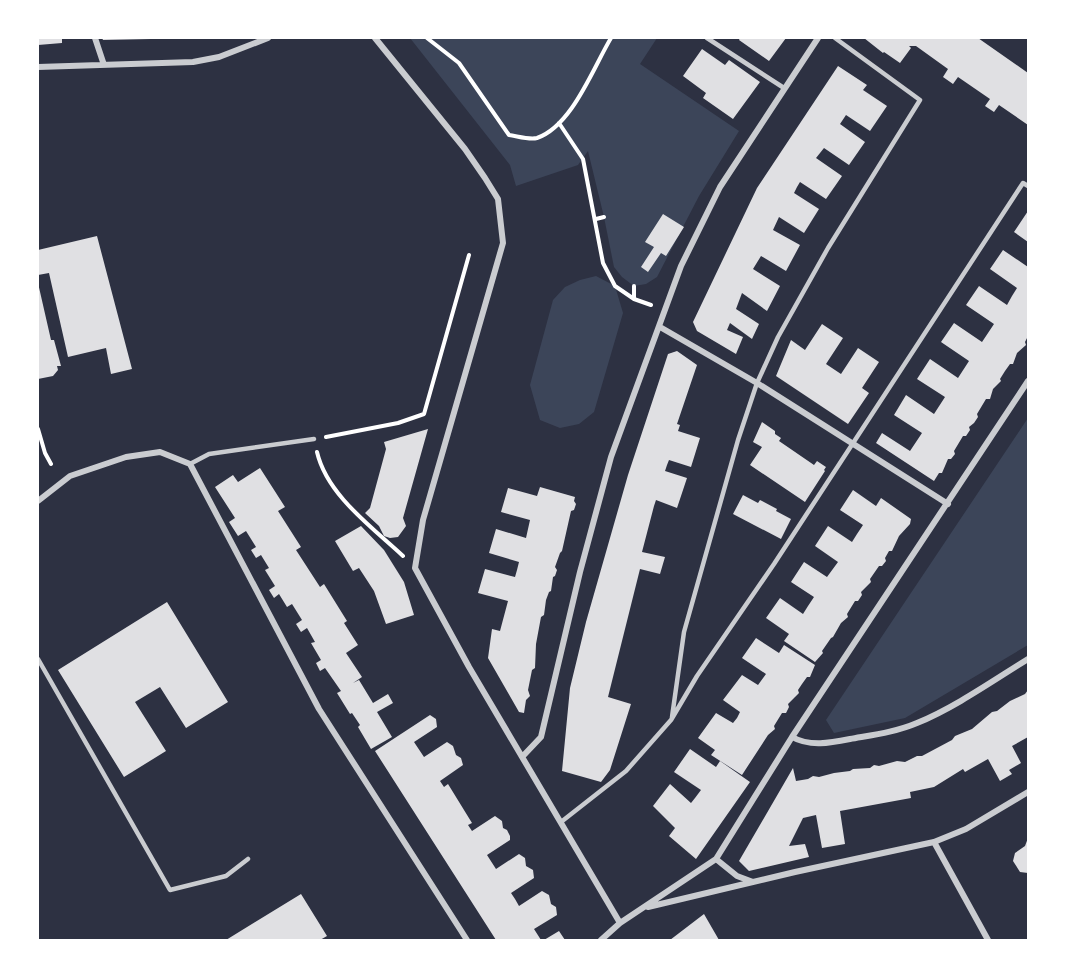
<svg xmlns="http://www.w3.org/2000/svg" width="1066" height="978" viewBox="0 0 1066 978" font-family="'Public Sans',sans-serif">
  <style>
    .green { fill: #3c4559 }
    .building { fill: #e0e0e3 }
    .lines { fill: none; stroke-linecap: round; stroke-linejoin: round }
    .path { stroke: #fff; stroke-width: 4 }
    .service { stroke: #caccd0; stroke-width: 4.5 }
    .minor { stroke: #caccd0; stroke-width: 6 }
  </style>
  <rect width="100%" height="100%" fill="#2d3142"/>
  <path class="green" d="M410,38H657L640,64L739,131L699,196L657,277L646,284L634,286L622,277L614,267L604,217L588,151L578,165L516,186L510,165Z
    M596,276L615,286L623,313L594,412L579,424L560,428L540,420L530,385L553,300L565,287L580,280Z
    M1028,418V645L905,718L834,733L826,720Z"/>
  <path class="building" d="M38,38H62V43L38,45Z
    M102,38H151V39L103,40Z
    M740,38H786L769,61L739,40Z
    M864,38H978L1028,73V125L999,105L994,112L985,106L990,99L958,77L953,84L943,77L948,69L916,46H909L911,48L900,63L884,52L883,53Z
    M702,49L725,65L729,60L760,82L733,119L703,98L706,93L683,76Z
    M838,66L867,85L863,90L887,106L870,131L846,115L840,124L865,142L849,165L824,148L816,158L842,176L826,199L800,182L797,187L794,193L819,209L804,233L779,217L773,230L800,245L786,271L761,256L753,269L780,286L767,311L742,293L736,309L759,324L752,339L730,323L727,330L743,337L736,354L697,331L693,322L757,188Z
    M1028,211V242L1014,232Z
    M663,214L684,227L666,256L661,253L648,272L641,267L654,247L645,242Z
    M97,236L132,369L111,374L106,348L68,357L49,273L38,275V250Z
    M1003,250L1028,267V336L1025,342L1026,345L1017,353L1013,364H1010L1005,371L1000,379L1001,381L993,389L990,399H986L977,414L978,417L974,423L969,427L970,430L966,436H963L954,451L955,454L951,459H948L942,473H939L934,481L876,443L882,433L910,451L922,433L894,415L906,395L934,414L945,397L917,379L930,359L958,378L969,361L941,342L954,323L982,342L994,324L966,305L979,286L1007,305L1012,296L1017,288L990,269Z
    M38,283L51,340H54L61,366H57L58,370L53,376L38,379Z
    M822,324L843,338L826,364L841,374L858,348L879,362L862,388L869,393L848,424L776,376L791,340L805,350Z
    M677,351L697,365L677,424L680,425L678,431L700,438L691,467L669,460L667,465L665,471L687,478L677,508L656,500L654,506L642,552L665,557L660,574L640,569L608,697L631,704L610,770L601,782L562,771L570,688L586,622L628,475L668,354Z
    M762,422L775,431V434L781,438L779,441L814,465L817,461L826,467L824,470L825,471L805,502L750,465L762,447L753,442Z
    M428,429L403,518L406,526L398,537L390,538L384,536L379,526L365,513L370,508L386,449L384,442Z
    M260,468L285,507L278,511L301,547L296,550L320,587L324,584L347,621L344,623L358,645L346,653L362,677L353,683L359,680L373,703L388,694L393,703L377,712L392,737L371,749L358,727L360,725L352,713L350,714L337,693L341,691L325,668L320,671L316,663L321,660L311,643L315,642L307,628L301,632L296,624L302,620L292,604L287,607L279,594L274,598L269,590L275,586L265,570L269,568L261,555L256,558L251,550L256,547L246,531L238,536L229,522L235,518L215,487L233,475L238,482Z
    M540,487L575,497L574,501L576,504L574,510L571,511L562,551L560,553L555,567L557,570L555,576L553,577L551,591L549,592L546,600L544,615L541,617L536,644L535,668L532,670L528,690L530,696L526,700L524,713L519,712L488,658L492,629L500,631L508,601L478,593L485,569L515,577L517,570L519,562L489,553L496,529L526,538L530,520L501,512L508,488L537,496Z
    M853,490L876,506L881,498L911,519L910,524L899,536L892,551H889L885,558L886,561L882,566H879L870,579L871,582L861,592L862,595L858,601H855L847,614L848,617L841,623L833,637L831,638L822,651L823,653L815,662L784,641L789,634L766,618L780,598L803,614L808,606L814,597L791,582L804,562L827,577L838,562L815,546L828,526L852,542L857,534L863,525L840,510Z
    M743,495L758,503L760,500L777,509L776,511L791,519L781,539L733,514Z
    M361,526L384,550L404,582L414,615L386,624L374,591L359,568L353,571L335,541Z
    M167,602L228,702L186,728L160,687L135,702L166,751L124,777L58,670Z
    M756,638L779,653L784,645L815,665L810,677H807L802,684L798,690L799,693L788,704L789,707L786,713H782L774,726L775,729L768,735L742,775L711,755L715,750L698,738L716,713L733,723L737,718L740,712L723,700L742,675L758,685L766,674L742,658Z
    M1028,690V737L1012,746L1021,763L1009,770L1012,774L1000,781L988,759L965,772L963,769L934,787L910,792L911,798L840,811L845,844L822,848L816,815L803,818L789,846L805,844L809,857L749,871L739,861L793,768L796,781L808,779L813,776L819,777L834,773L850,771L853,769L870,768L874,765L879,766L897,761L905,762L917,756H922L952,740L955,736L972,729L992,712L997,711L1010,701L1025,694Z
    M430,715L436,719L437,727L414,742L424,757L447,742L453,746L456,755L461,758L463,765L440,781L444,787L448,784L472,823L468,825L472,831L495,816L502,821L503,828L507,830L510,836V840L487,855L496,869L519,854L525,858L526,866L533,870L534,878L511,893L515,899L519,906L542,891L549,895L551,904L556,907L557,915L534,929L541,940H496L375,751Z
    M690,749L716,767L720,761L750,782L696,859L669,836L675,828L653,806L670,784L691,803L695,798L701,790L674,772Z
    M1028,838V873L1020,872L1013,861L1015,853L1025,846Z
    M301,894L327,936L320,940H226Z
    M704,914L719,940H670Z
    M559,931L565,940H544Z"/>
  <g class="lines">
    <path class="path" d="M427,38L459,63L509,135C517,136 529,140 537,138C572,126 593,68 611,38
      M559,123L583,159L603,263L615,286L634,299L651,305
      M596,219L604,217
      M634,286V298
      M38,429L45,453L51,464
      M326,437L398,423L424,414L469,255
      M317,452C327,495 372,527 403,556"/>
    <path class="service" d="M707,38L784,88
      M190,464L209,454L314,439
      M38,659L170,890L226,876L248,859
      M672,717L684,632L738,440L757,383L778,337L828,248L920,100L835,38
      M561,822L626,771L671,720L697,676L774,564L1023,183L1028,186"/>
    <path class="minor" d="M95,38L104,65
      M375,38L465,149L485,178L498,199L503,243L423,520L415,568L469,667L620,923
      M38,67L193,62L219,57L268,38
      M660,327L757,383L948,504
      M38,501L70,476L126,457L160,452L190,464L319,709L467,940
      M792,737C810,747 830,743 850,739C872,735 896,732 917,723C954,708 994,680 1028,659
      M523,756L541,737L580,572L611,457L681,266L720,187L818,38
      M934,842L988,940
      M716,859L737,876L753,882
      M648,907L795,872L934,842L966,829L1028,792
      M601,940L620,923L716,859L792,737L1028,381"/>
  </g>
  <rect width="1066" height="978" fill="none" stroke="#ffffff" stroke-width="78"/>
</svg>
